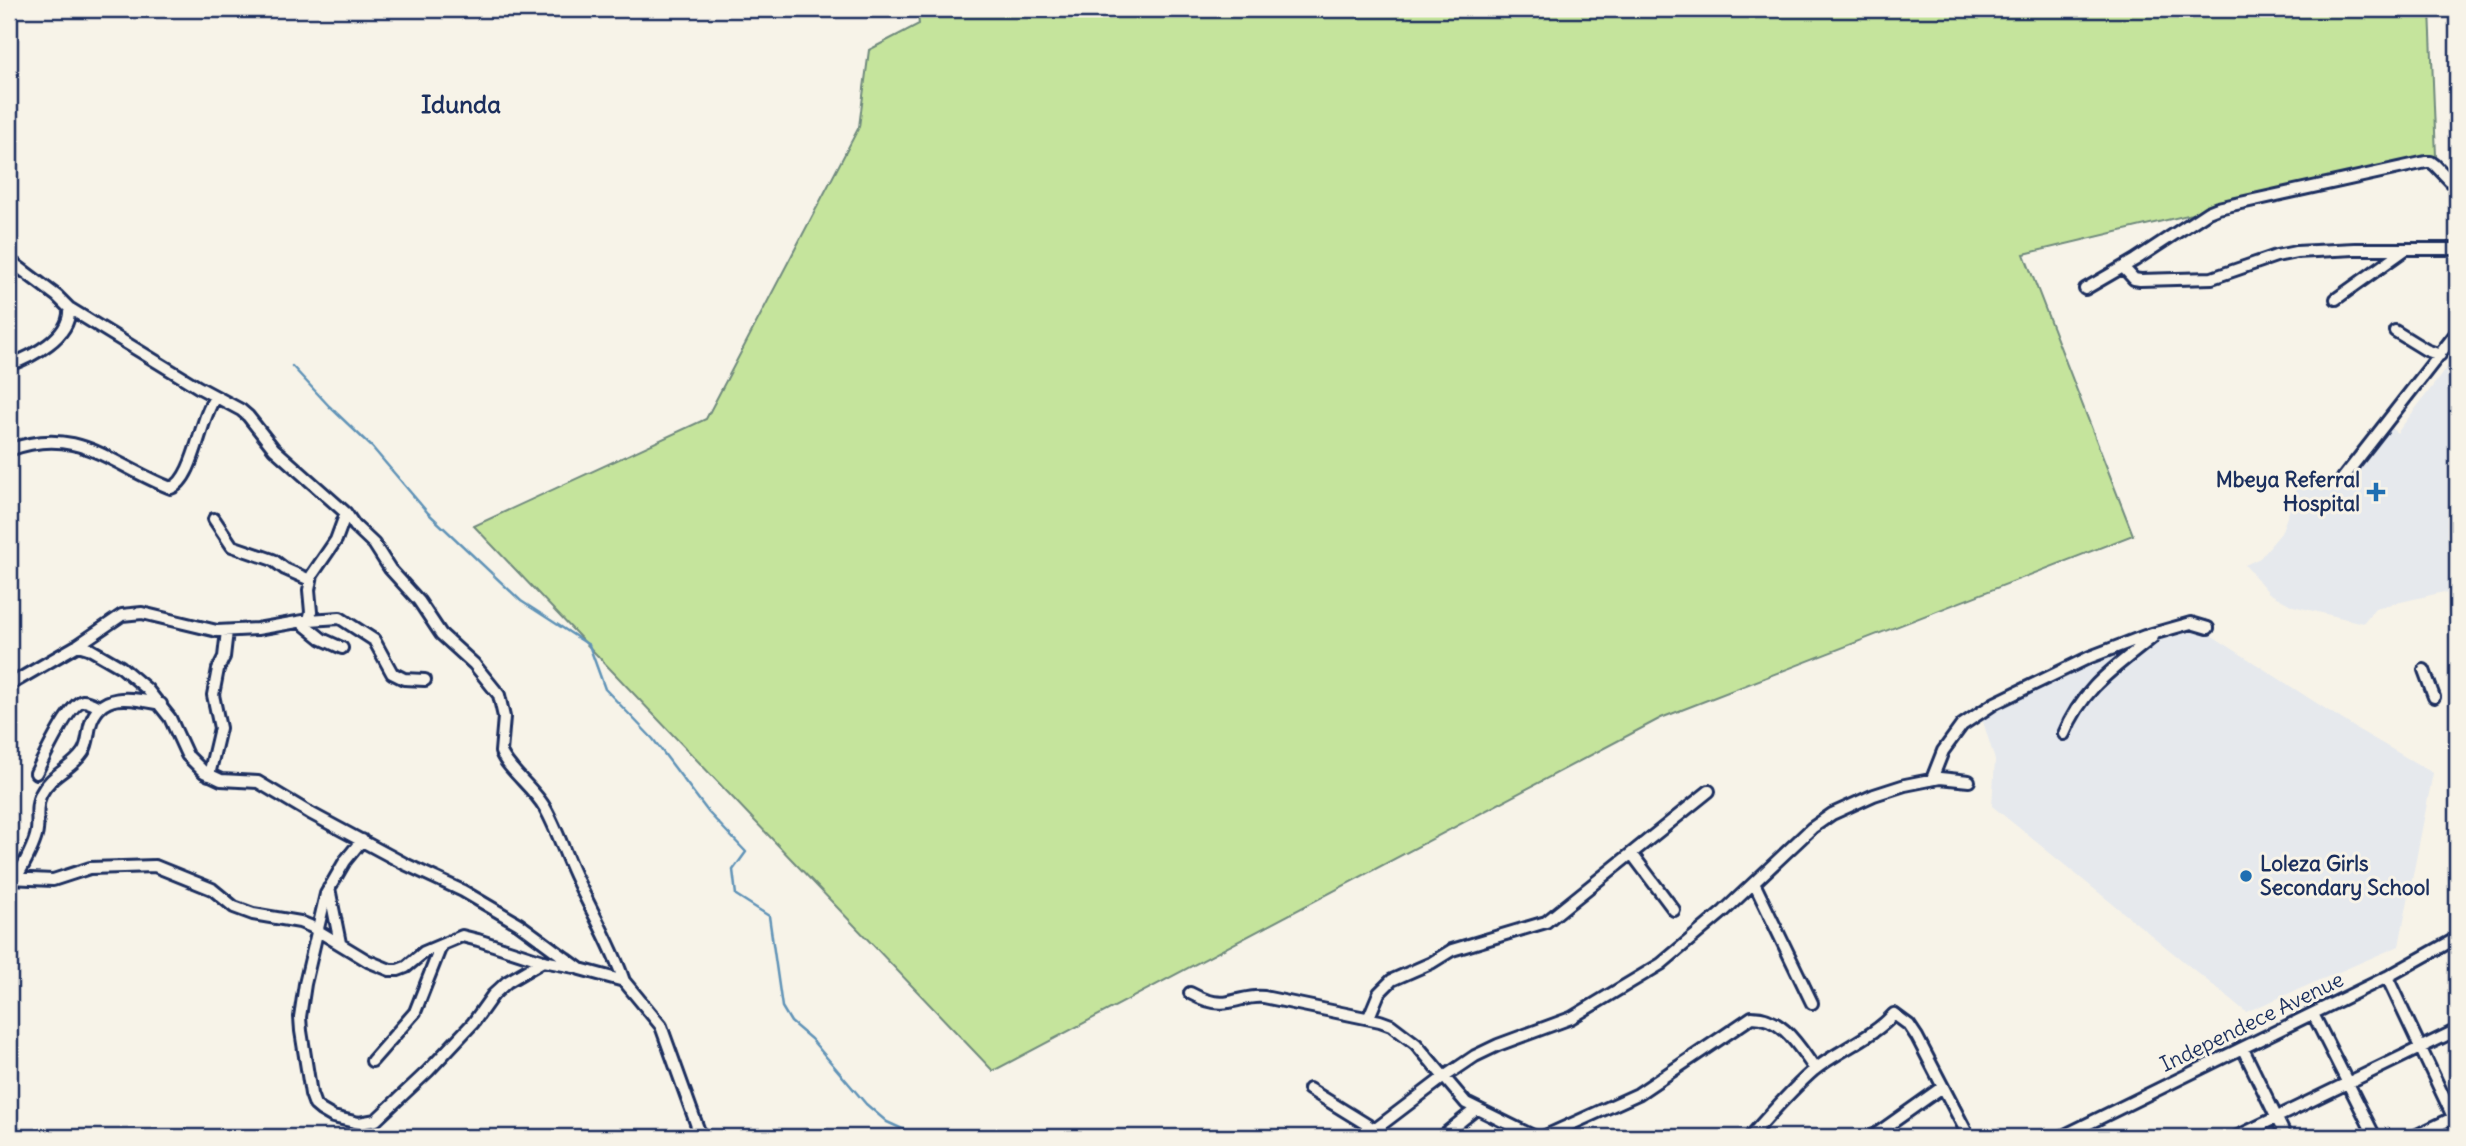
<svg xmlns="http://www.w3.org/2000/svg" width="2466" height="1146" viewBox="0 0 2466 1146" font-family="Delius,sans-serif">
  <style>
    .built { fill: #e6e9ed }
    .green { fill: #c5e49c; stroke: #708a7d; stroke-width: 2 }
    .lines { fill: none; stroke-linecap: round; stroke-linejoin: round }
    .stream { stroke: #6193b7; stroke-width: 2.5 }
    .minor-casing { stroke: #1b2f5e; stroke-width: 16 }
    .minor { stroke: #f7f3e8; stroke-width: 10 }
    .poi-dot { fill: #1f6fb2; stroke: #f7f3e8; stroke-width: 2.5 }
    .labels { text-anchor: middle; stroke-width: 6; stroke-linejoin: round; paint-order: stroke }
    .poi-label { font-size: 21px; font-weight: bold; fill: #1b2f5e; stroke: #f7f3e8; text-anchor: end }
    .street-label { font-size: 21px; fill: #1b2f5e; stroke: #f7f3e8 }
    .quarter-label { font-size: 24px; font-weight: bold; fill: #1b2f5e; stroke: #f7f3e8 }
  </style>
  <rect width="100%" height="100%" fill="#f7f3e8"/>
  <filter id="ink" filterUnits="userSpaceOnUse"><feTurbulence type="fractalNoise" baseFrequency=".0143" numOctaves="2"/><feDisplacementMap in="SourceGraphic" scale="14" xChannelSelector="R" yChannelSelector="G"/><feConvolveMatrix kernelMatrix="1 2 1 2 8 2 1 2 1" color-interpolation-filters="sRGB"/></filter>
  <g filter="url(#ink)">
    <path class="built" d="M2457,354V604L2444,592L2375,608L2363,623L2293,606L2269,593L2245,565L2260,558L2281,533L2294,498L2298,474L2342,486L2377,442L2392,429L2397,433Z
      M2186,619L2357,729L2433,773L2399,946L2246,1012L1992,806L1995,760L1981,715Z"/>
    <path class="green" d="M917,9H2430L2436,156L2024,254L2133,535L1661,718L993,1071L474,526L706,419L859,127L869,50L919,24Z"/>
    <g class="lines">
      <path class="stream" d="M292,366L329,406L372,447L428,513L521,601L589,645L605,689L653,739L709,813L746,852L733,870L736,895L769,916L782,1007L791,1022L811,1039L866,1104L887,1122L920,1137"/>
      <defs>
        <path id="minor" d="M9,260L57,296L69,308C72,337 31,357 9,365
          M2123,267L2134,279L2140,280L2212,278L2276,256L2296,252L2355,249H2457
          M2085,289L2135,260L2208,212L2218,208L2426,162H2431L2435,165L2457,188
          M2336,299L2406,249
          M69,308L198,387L241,410L248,416L274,449L346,513L355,526L374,544L390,569L419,601L441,634L474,664L499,695L504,717L501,752C508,770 534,788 545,808C558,831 566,858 578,882C594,916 612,946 624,981
          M2395,331L2426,350L2440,355
          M9,450C78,424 111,465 171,488C194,480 200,417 215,398
          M2343,478L2457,332
          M214,519L232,546L273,560L285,569L310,580
          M309,620L340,618L374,640L392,673L404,679L425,680
          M301,622L322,639L342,648
          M78,645L122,615L142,613L217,631L257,629L309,620L311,612L309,590L312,575L336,540L346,513
          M2424,670L2434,697
          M9,685L78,645L88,648L121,667L147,689L170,718L187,755L204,772L221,780L258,782L310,813L405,864L463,891L519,924L580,969L624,981L661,1026L701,1137
          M2064,734C2083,687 2115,668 2153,637
          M36,773C43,760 69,703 83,701C88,701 95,705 99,707
          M209,775L220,728L213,695L218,669L224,657L227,631
          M1932,779L1943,751L1962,725L1995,703L2090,657L2145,636L2191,623L2208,628
          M362,840L345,861L326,894L305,984L300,1017L301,1031L311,1094L315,1105L321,1110L333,1117L359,1123L376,1120L428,1071L473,1023L493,995L507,982L543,961
          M1632,854L1674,910
          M9,878L53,880L90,868L155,866L212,889L234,907L253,914L300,922L310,926L368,961L390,970H398L406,967L424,952L462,936L478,940L543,961L574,967
          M15,880C23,866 32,851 36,836C40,822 34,808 41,794C51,774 72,769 83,752C88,745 88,734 90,726C99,690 133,698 161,704
          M1754,883L1812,1003
          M329,888L340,943
          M2387,977L2457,1125
          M1190,993C1201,999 1216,1005 1229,1002C1242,1000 1251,995 1264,997L1380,1021L1391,1025L1416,1044L1466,1103L1535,1137
          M2313,1014L2375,1137
          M1369,1017L1379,993L1392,980L1431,963L1452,950L1546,922L1709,791
          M2243,1049L2286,1137
          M372,1061L415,1012L441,946
          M1309,1089L1374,1129
          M1365,1137L1444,1077L1475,1056L1498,1045L1571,1018L1661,964L1724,911L1812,828L1832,814L1874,795L1905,785L1940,778L1969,781
          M1441,1137L1476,1109
          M1543,1137L1638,1094L1752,1017C1783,1017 1799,1047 1815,1069
          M1750,1137C1770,1114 1791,1090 1814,1070C1839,1050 1872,1038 1894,1014L1909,1025L1917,1037L1969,1137
          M1872,1137L1941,1088
          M2061,1137L2387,977L2457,938
          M2236,1137L2457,1030
          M2413,1137L2457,1116"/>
      </defs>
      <use href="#minor" class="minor-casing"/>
      <use href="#minor" class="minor"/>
    </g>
  </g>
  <g class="poi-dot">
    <path d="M2372.5 481.5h7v7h7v7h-7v7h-7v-7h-7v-7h7z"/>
    <circle cx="2246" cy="876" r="7"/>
  </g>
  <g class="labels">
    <g class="poi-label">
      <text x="2360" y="487">Mbeya Referral<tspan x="2360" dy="24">Hospital</tspan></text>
      <text x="2260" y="871" text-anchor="start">Loleza Girls<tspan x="2260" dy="24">Secondary School</tspan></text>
    </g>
    <g class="street-label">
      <text transform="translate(2252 1022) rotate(-26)" y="7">Independece Avenue</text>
    </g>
    <g class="quarter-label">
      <text x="461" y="113">Idunda</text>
    </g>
  </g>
  <rect width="2466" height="1146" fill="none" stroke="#f7f3e8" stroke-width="35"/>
  <rect x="18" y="18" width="2431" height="1111" fill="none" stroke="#1b2f5e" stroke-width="2.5" filter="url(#ink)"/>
</svg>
